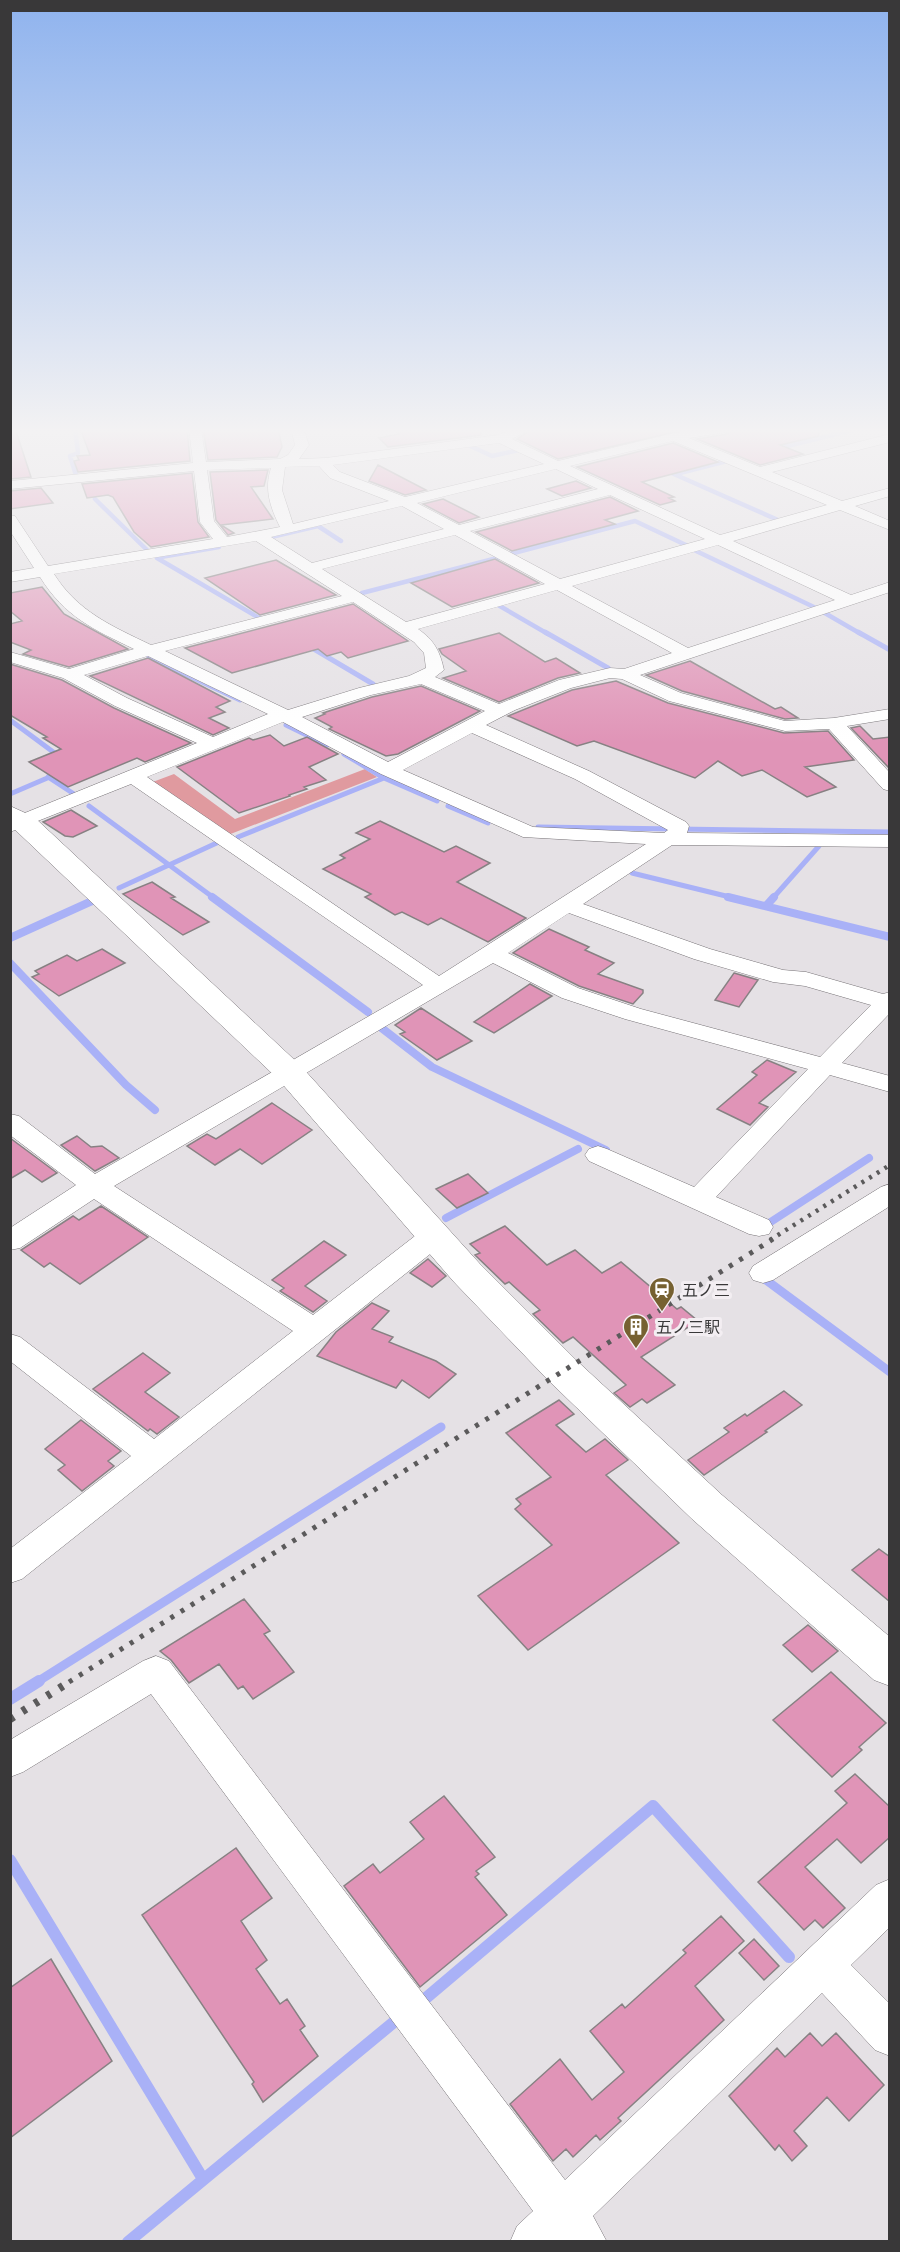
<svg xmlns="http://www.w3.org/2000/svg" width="900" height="2252" viewBox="0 0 900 2252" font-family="Figtree,'Noto Sans JP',sans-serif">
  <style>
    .green { fill: #e09a9f }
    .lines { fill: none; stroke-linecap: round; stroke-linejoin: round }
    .stream-far4 { stroke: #a9b1f7; stroke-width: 4.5 }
    .stream-far3 { stroke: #a9b1f7; stroke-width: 5 }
    .stream-far2 { stroke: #a9b1f7; stroke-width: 8 }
    .stream-far1 { stroke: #a9b1f7; stroke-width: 9 }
    .stream { stroke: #a9b1f7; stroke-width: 12 }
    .building { fill: #e094b7; stroke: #878183; stroke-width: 1.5 }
    .street-casing { stroke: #777377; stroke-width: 1 }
    .secondary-casing { stroke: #777377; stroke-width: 1 }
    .street { fill: #fff; fill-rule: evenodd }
    .secondary { fill: #fff; fill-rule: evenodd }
    .rail-far2 { stroke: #5b5a5b; stroke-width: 4.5; stroke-dasharray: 3 6; stroke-linecap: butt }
    .rail-far1 { stroke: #5b5a5b; stroke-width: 5; stroke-dasharray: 4 8; stroke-linecap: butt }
    .rail { stroke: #5b5a5b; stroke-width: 8; stroke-dasharray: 4.5 10; stroke-linecap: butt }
    .labels { text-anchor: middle; stroke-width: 6; stroke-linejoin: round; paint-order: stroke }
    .poi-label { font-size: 16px; fill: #393839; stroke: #f3eef2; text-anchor: start }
  </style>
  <rect width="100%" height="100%" fill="#e5e1e5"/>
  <path class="green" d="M365,769L377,777L228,835L150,783L174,774L235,819Z"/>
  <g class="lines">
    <path class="stream-far4" d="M75,428L78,453L70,456L76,475
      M466,444L492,456L519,450
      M775,449L861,428
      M667,471L778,520
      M676,474L727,461
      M95,499L148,551
      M267,538L318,526L341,541
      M699,548L694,550L816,608
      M510,554L635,521L688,546
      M161,557L219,547
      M157,558L259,618
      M362,593L501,557
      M498,605L548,634
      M823,612L861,634"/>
    <path class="stream-far3" d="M545,632L608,668
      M858,632L890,650
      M307,645L373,684
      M149,657L240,700
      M10,720L60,757
      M286,725L327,745
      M48,777L74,794
      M384,778L437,801
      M10,794L59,773
      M89,806L214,898
      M448,806L488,823
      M538,827L890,832
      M238,837L384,778L344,754
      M632,873L734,898
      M119,888L221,841
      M773,898L819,846"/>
    <path class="stream-far2" d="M212,897L368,1012
      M728,897L890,937
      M766,906L774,897
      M10,938L92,901
      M10,963L126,1085L155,1110
      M379,1026L432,1067L606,1150
      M446,1218L578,1149
      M762,1223L766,1225L869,1158"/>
    <path class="stream-far1" d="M766,1280L890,1372
      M37,1682L441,1427"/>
    <path class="stream" d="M10,1699L39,1681
      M10,1860L203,2179
      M426,1998L653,1806L789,1957
      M128,2242L400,2017"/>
  </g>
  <path class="building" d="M10,428H15L31,477L10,479Z
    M80,428H187L190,461L78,472L74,461L79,460L77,456L90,455Z
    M203,428H278L282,447L277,457L208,460Z
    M393,428H480L481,435L388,447L379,438L399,434Z
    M534,428H692L558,459L517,439Z
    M735,428H818L819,436L780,445L803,454L760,465L697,439L727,434Z
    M673,443L718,462L642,482L674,497L669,498L675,501L660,505L577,467Z
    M378,465L426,490L405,495L369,481Z
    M268,470L264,486L251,487L273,519L221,525L234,533L228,535L216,520L210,472Z
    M192,473L198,522L209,537L151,547L134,532L113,497L108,495L87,498L82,484Z
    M576,481L591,488L562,496L547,489Z
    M41,488L53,503L10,509V491Z
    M610,497L638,511L605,520L615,524L512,551L476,532Z
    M443,499L479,517L459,523L423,504Z
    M495,559L539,583L452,607L411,583Z
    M276,560L336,595L260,615L205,578Z
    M42,587L64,614L128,649L69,667L23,654L31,650L10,642V624L22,621L10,611V593Z
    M353,604L408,641L348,658L341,652L327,656L318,649L232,673L185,648Z
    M499,633L545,662L556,658L580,673L558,678L499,702L443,678L466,671L442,654L439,649Z
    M148,658L230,701L216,707L225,712L209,718L229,728L213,735L90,676Z
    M690,661L775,709L781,707L798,718L785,719L682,691L646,675Z
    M10,664L62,680L114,708L191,743L145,762L137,758L68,787L29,762L61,749L43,738L47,737L10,715Z
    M616,681L668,703L784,733L828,731L854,760L805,767L836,787L807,797L762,770L742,776L718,761L695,778L594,741L577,746L508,716L572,690Z
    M421,686L480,711L398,754L386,756L329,729L332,727L315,718L325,714L323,713L372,697Z
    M860,726L873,739L890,737V769L851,728Z
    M270,735L284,746L307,737L338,754L309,767L326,780L304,787L307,789L289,795L290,796L239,813L177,767L249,738L253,740Z
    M71,810L97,826L73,837L65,836L43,822Z
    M380,821L444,852L456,846L490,863L457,882L526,918L488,942L441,918L428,925L402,912L395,915L365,897L371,894L323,869L345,858L340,855L370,839L356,833Z
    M152,882L175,897L171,898L209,922L183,935L123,894Z
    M549,929L589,947L585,950L614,963L598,974L643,990V993L633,1004L579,986L513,953Z
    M102,949L125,963L59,996L32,977L39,974L35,971L67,955L77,961Z
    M734,973L758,980L739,1007L715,1000Z
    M530,984L552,996L494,1033L474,1022Z
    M421,1008L472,1041L437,1060L400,1034L405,1032L395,1025Z
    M767,1060L796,1072L759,1103L768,1107L750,1125L717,1109L757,1075L752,1072Z
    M272,1103L312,1130L262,1164L240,1149L215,1165L187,1146L207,1134L216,1139Z
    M77,1136L91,1147L102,1146L119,1158L95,1171L61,1145Z
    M10,1138L57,1173L42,1182L25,1170L10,1179Z
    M468,1174L488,1193L457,1208L436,1189Z
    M101,1206L148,1237L80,1284L50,1263L44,1267L21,1250L73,1216L79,1220Z
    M505,1226L547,1265L575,1250L602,1273L621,1262L677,1309L681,1307L698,1321L641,1357L675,1385L647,1403L642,1399L630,1407L614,1393L626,1385L573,1337L563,1343L533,1314L540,1310L509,1282L505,1284L475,1255L480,1253L470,1244Z
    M324,1241L346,1255L305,1286L327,1301L313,1312L280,1291L284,1288L272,1280Z
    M428,1259L446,1276L432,1287L410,1273Z
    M372,1303L389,1311L372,1329L393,1337L389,1342L436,1361L456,1374L429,1398L402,1380L396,1388L317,1356L336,1332Z
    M143,1353L170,1373L145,1392L179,1417L157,1434L150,1429L148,1431L93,1389Z
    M784,1391L802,1405L765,1431L767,1432L704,1475L688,1460L729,1432L724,1428L745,1414L747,1416Z
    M559,1400L574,1414L556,1425L586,1452L605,1439L626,1458L628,1460L606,1475L679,1543L528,1650L478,1596L552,1545L515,1509L521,1504L516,1499L551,1477L506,1433Z
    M81,1420L121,1451L108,1461L114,1466L82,1491L58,1470L65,1465L45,1449Z
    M879,1549L890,1557V1602L852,1570Z
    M244,1599L270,1631L264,1634L294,1672L253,1699L243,1686L238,1689L219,1664L189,1683L171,1660L160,1651Z
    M808,1625L838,1651L812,1672L783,1645Z
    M831,1672L886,1723L859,1747L862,1750L832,1777L773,1720Z
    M855,1774L890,1807V1837L861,1863L837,1839L805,1867L845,1908L823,1928L815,1920L804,1930L758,1882L847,1803L835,1791Z
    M444,1796L495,1857L476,1871L479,1874L475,1877L507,1915L420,1987L344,1886L373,1864L380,1873L424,1839L410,1822Z
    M236,1848L272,1898L241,1921L267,1960L256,1969L280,2004L287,1999L305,2026L300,2030L318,2056L263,2102L252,2084L254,2082L142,1915Z
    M721,1916L744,1941L695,1986L724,2020L618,2118L621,2121L600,2140L596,2135L573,2157L566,2149L553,2161L510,2104L560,2059L592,2100L624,2072L590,2031L622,2004L625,2008L686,1953L683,1950Z
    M754,1939L779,1966L764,1980L739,1953Z
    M51,1959L112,2061L10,2138V1988Z
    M810,2033L822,2046L836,2033L884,2085L849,2121L827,2097L794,2131L807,2146L792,2161L779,2145L775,2150L729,2096L777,2048L785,2057Z"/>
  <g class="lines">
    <defs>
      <path id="street" d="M189,428H201L206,462L280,459L288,455L295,445L291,428H303L309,445L299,459L326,458L498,435L516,428H532L512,439L558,461L674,433L705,428H733L727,432L689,438L760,467L890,434V442L772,472L842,501L890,488V496L855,506L890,521V530L840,510L733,541L851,595L890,582V592L640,675L681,693L785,721L834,718L890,709V719L847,726L890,773V791L883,789L829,729L785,731L669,701L622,679L610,678L571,688L515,710L486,725L589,771L686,822L689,826L687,833L890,835V847L672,845L583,904L710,949L783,970L806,972L883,994L890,992V1013L842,1063L890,1076V1092L830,1075L716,1197L769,1220L773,1227L769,1234L759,1236L749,1234L589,1161L585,1155L589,1149L598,1146L607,1149L694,1187L808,1069L625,1019L562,998L493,963L114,1186L313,1315L424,1229L434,1226L444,1229L448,1236L444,1243L22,1579L10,1583V1549L131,1456L10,1361V1334L20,1337L154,1439L293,1331L94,1199L20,1248L10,1250V1228L76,1185L10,1135V1114L19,1116L95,1174L423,985L131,784L10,832V819L197,743L115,706L63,678L10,662V652L69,669L134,649C93,629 65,617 40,577L10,582V572L34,568L10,531V515L15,516L48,566L213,539L200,522L194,471L10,489V481L193,463ZM673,441L827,505L720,535L570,466ZM499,443L544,464L405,497L340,472L333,465ZM319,466L330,478L389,501L293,524L282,490L285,467ZM271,468C264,489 270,507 280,527L227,537L214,521L207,470ZM556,469L598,489L459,525L417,503ZM610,495L705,539L560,579L470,531ZM402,506L444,529L312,563L271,537ZM455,535L545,584L406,622L322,569ZM256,541L342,596L151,645C112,626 78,612 54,574ZM718,545L835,600L688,648L572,586ZM557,590L672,653L624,669L610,668L559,680L499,704L435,677L444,670C440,651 434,640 418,629ZM353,602L414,642L424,653L426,668L409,676L359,688L288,710L165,651ZM148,656L268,714L213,737L127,698L84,675ZM421,684L485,711L388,762L302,717L371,695ZM283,722L381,774L523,837L646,844L439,976L147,777ZM472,733L575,779L668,830L664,833L533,827L403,770ZM569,913L694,959L773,982L805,986L871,1005L820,1057L641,1009L578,988L508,953Z
        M890,1184V1206L773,1280L763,1283L753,1280L749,1273L753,1266L881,1187Z
        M156,1656L169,1661L565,2180L876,1885L890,1879V1927L851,1965L890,2004V2056L875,2050L822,1993L593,2216L607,2242H510L517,2226L533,2211L151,1694L23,1772L10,1777V1740L143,1661Z"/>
      <path id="secondary" d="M10,806L34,817L300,1065L480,1264L576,1360L722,1495L890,1637V1686L874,1680L692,1519L548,1380L454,1282L278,1079L10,825Z"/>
    </defs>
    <use href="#street" class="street-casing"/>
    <use href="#secondary" class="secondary-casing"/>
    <use href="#street" class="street"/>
    <use href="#secondary" class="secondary"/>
    <path class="rail-far2" d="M770,1240L890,1165"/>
    <path class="rail-far1" d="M69,1682L773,1239"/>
    <path class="rail" d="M10,1719L71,1681"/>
  </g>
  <linearGradient id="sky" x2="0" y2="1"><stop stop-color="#8fb3ee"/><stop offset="0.58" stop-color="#f3f2f3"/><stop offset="1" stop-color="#f3f2f3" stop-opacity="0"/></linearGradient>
  <rect width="900" height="743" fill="url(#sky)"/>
  <defs>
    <symbol id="station-pin" viewBox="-11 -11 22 30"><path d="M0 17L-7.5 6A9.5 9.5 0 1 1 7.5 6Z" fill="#766131" stroke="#f3eef2"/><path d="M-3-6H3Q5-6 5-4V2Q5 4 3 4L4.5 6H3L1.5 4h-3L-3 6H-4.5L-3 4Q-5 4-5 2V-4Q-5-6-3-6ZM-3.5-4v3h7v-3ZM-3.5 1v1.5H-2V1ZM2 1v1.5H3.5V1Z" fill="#fff"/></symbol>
    <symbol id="building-pin" viewBox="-11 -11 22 30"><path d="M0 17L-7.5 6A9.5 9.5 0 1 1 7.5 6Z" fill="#766131" stroke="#f3eef2"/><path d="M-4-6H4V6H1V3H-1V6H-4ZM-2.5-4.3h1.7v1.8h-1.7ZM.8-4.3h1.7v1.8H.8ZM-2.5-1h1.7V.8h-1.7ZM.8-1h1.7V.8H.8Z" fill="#fff"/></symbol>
  </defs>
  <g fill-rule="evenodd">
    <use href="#station-pin" x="647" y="1275" width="30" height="40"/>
    <use href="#building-pin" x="621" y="1312" width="30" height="40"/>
  </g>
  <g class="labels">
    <g class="poi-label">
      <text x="682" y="1296">五ノ三</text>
      <text x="656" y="1333">五ノ三駅</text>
    </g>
  </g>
  <rect width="900" height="2252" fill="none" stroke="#393839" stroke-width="24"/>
</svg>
